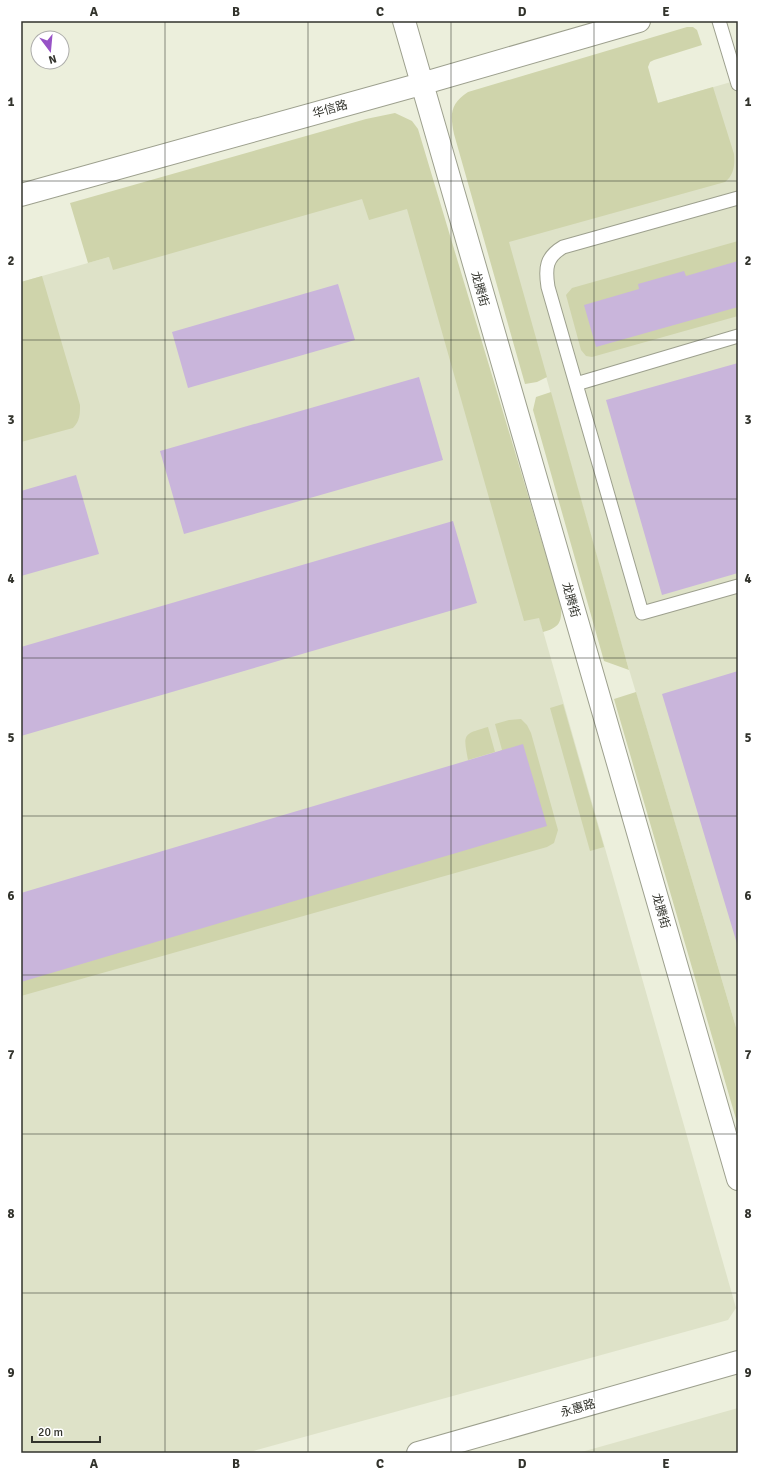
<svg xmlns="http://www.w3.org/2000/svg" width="759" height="1474" viewBox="0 0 759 1474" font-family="Signika,'Noto Sans SC',sans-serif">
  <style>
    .built { fill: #dee2c8 }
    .green { fill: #cfd4ab }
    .building { fill: #c9b5db }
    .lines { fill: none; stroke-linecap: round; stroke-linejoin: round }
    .lane-casing { stroke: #9da08e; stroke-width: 15 }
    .street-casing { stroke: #9da08e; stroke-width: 24 }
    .lane { stroke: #fff; stroke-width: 13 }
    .street { stroke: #fff; stroke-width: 22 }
    .grid { fill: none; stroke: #32332c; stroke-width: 1; stroke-opacity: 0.55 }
    .labels { text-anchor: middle; stroke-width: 3; stroke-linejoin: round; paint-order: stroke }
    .street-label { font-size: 12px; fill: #32332c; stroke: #fff }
    .neatline { fill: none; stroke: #32332c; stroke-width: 1.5 }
    .grid-label { font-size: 13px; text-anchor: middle; font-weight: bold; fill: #32332c }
  </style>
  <rect width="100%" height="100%" fill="#ecefdc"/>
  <path class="built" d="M738,80V1034L622,646L483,153Z
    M412,171L736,1308L728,1320L246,1453H21V282Z
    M738,1408V1453H578Z"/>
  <path class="green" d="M687,27H693L697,30L702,45L654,60L650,62L648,67L658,103L713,87L734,154C735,165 734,175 725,182L509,242L547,377L537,382L525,384L454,134C450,114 450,104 468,92Z
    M395,113L412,121L418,129L561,605C562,622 560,627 543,632L539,618L524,621L407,209L369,220L362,199L113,270L109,257L88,263L70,203L366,119Z
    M738,241V316L592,357L586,356L581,350L566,295L572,288Z
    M42,276L80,405C80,414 80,421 73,428L21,442V282Z
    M551,392L629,670L604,661L533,410L536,397Z
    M636,692L738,1034V1126L614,699Z
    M563,704L604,847L590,851L550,708Z
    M521,719L527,725L531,733L558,830L554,843L547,847L21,996V982L502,750L495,724L509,720Z
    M488,727L495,752L468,760C463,734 463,734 488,727Z"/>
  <path class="building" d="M738,261V307L596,347L584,305L639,289L638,284L684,271L686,276Z
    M338,284L355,340L188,388L172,332Z
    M738,363V573L662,595L606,400Z
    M419,377L443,460L184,534L160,451Z
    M76,475L99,554L21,576V491Z
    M453,521L477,603L21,736V647Z
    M738,671V947L662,694Z
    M523,744L547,826L21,982V893Z"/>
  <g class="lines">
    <defs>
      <path id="lane" d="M719,21L738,84
        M738,198L563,247C546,257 545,268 548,287L642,613L738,586
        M576,384L738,336"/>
      <path id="street" d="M404,21L738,1179
        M21,195L421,84L639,21
        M418,1453L738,1362"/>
    </defs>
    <use href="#lane" class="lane-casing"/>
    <use href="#street" class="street-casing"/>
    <use href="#lane" class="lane"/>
    <use href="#street" class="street"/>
  </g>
  <path class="grid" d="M165,21V1453M308,21V1453M451,21V1453M594,21V1453M21,181H738M21,340H738M21,499H738M21,658H738M21,816H738M21,975H738M21,1134H738M21,1293H738"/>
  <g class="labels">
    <g class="street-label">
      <text transform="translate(330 109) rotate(-16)" y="4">华信路</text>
      <text transform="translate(480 289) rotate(74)" y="4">龙腾街</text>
      <text transform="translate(571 600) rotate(74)" y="4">龙腾街</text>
      <text transform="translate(661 911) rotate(74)" y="4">龙腾街</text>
      <text transform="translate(578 1408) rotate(-16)" y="4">永惠路</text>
    </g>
  </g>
  <rect width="759" height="1474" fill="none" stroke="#ffffff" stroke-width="44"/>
  <g transform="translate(50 50) rotate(164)"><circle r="19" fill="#ffffff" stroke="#adadab"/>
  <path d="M0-3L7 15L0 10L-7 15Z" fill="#9752c6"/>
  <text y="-6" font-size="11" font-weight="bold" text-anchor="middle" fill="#32332c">N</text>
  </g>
  <path d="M32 1436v6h68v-6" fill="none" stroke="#32332c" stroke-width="2"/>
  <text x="38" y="1436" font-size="12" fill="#32332c" stroke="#ffffff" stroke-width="3" paint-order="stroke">20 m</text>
  <rect x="22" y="22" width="715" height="1430" class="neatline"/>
  <g class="grid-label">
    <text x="94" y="16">A</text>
    <text x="236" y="16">B</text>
    <text x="380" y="16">C</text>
    <text x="522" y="16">D</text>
    <text x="666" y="16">E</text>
    <text x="11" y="106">1</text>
    <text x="748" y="106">1</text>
    <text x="11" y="265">2</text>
    <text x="748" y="265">2</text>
    <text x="11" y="424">3</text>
    <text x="748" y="424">3</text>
    <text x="11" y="583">4</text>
    <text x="748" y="583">4</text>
    <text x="11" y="742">5</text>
    <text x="748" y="742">5</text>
    <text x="11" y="900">6</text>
    <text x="748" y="900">6</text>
    <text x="11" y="1059">7</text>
    <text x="748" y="1059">7</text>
    <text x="11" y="1218">8</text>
    <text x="748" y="1218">8</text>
    <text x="11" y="1377">9</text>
    <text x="748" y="1377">9</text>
    <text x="94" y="1468">A</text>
    <text x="236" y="1468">B</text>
    <text x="380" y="1468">C</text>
    <text x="522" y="1468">D</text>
    <text x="666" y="1468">E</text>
  </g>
</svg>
